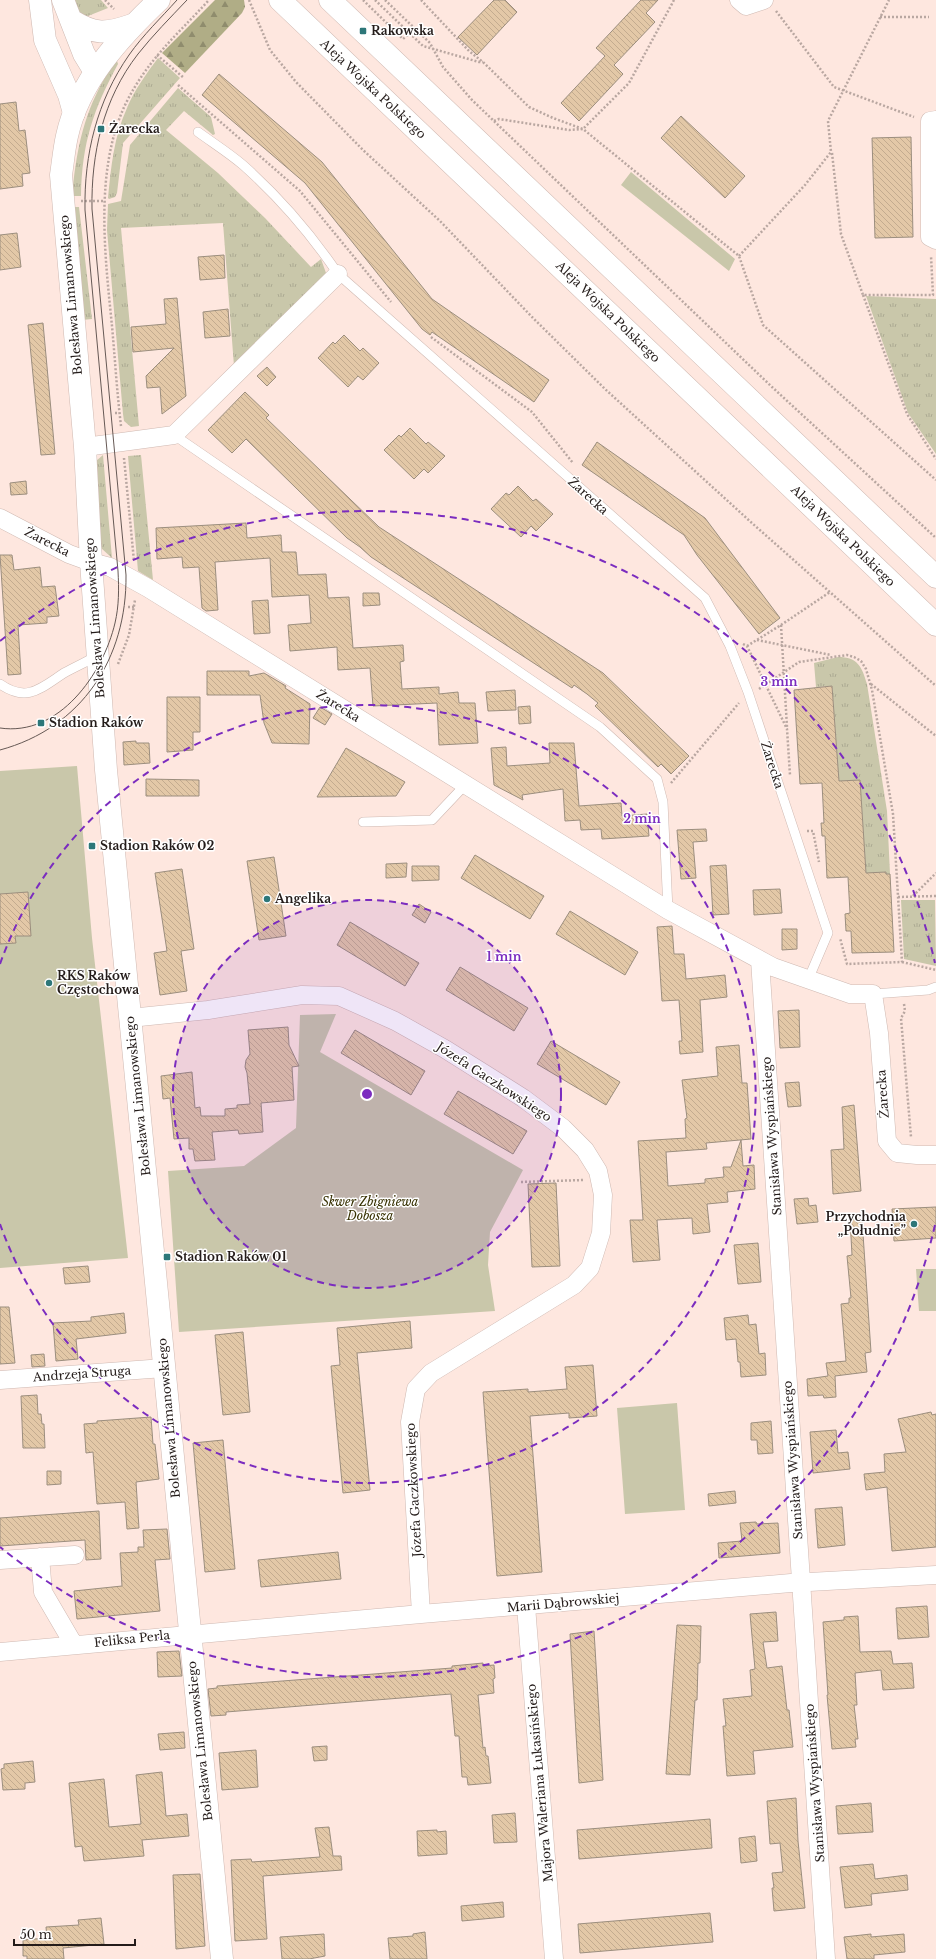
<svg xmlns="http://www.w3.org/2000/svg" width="936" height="1959" viewBox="0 0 936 1959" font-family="'Libre Baskerville',serif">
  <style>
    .grass { fill: url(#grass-tufts) }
    .forest { fill: url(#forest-firs) }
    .park { fill: #c9c7aa }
    .building { fill: url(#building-back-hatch); stroke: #9b8e7e }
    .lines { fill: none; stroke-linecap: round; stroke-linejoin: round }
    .lane-casing { stroke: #cfb9b2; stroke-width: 10 }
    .street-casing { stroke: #cfb9b2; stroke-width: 19 }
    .secondary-casing { stroke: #cfb9b2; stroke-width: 23 }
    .primary-casing { stroke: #cfb9b2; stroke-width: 23 }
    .path { stroke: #b9a7a1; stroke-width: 2.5; stroke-dasharray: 2 2; stroke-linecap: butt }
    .lane { stroke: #fff; stroke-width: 9 }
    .street { stroke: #fff; stroke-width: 18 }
    .secondary { stroke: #fff; stroke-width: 22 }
    .primary { stroke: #fff; stroke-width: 22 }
    .tram { stroke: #665955; stroke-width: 1 }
    .ring { fill: none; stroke: #7b2cbf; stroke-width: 2; stroke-dasharray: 7 5 }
    .poi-dot { fill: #2d7779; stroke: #fff; stroke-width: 1.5 }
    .labels { text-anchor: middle; stroke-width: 3; stroke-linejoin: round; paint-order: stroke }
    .poi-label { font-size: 12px; font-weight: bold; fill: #241c1a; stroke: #fff; text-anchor: start }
    .street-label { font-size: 12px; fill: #241c1a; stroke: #fff }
    .park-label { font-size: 12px; font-style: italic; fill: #363000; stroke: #fff }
    .centre { fill: #7b2cbf; stroke: #fff; stroke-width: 2 }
    .ring-label { font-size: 12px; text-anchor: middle; font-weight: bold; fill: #7b2cbf; stroke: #fff; stroke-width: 3; stroke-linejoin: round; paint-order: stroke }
  </style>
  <defs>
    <pattern id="grass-tufts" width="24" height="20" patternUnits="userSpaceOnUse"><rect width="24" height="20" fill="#c9c7aa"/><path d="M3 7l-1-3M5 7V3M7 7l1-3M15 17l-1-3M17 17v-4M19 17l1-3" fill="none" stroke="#acaa92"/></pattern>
    <pattern id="forest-firs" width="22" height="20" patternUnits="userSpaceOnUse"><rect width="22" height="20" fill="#b0ad86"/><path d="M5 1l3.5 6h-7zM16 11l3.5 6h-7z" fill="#8f8c6d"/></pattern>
    <pattern id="building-back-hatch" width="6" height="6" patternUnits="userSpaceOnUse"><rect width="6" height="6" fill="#e3c8a7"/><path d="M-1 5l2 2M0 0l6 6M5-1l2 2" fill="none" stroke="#c3ab8f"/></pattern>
  </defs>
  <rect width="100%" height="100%" fill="#fee7df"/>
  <path class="grass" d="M68,0H101L108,8L83,18Z
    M158,58L180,78L123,143L117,193L115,197L109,199L108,198C111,167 114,136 127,108C134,90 147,73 158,58Z
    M117,61L118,64C93,110 82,143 81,196H72C76,154 82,119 103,81C107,75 111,65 117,61Z
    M178,88L211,117L215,134L213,135L184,111L166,130L218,173L265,218L311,267L321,259L326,273L234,366L223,223L121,228L139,426L131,427L124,421L123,414L107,230L108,204L121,201L130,145Z
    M72,207H79L92,319L82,320Z
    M866,296L936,299V454L908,413Z
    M103,455L112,558L101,548L96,461Z
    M141,455L153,580L138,571L128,456Z
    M838,657C858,657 862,667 867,684L887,811L890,874H886V872H875V875L866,876L860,780L839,782L832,686L816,687L814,663Z
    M901,900H935L936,966L904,959Z"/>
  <path class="forest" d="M215,0H244L245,7L242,13L185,73L162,53Z"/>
  <path class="park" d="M631,172L735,259L729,271L621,185Z
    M77,766L92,938L128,1258L0,1268V771Z
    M336,1014L320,1052L523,1170L490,1232L488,1265L495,1311L179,1332L168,1171L244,1166L296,1128L300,1015Z
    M916,1269H936V1311H919Z
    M677,1403L685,1510L625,1514L617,1408Z"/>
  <path class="building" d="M494,0H505L517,12L477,55L458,37Z
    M641,0H658L646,13L655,22L614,65L623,74L579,121L561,103L605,56L596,48Z
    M219,74L322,162L432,299L549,380L534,402L432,332L430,335L422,329L305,183L202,95Z
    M16,102L19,131L25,130L30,173L22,174L23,186L0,189V104Z
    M681,116L745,176L725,198L661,138Z
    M911,137L913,237L875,238L872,138Z
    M17,233L21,267L0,270V235Z
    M224,255L225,278L200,280L198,257Z
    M177,298L186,396L162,414L160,387L147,388L146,376L174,348L133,352L131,327L166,324L164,299Z
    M228,309L230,336L205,338L203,312Z
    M43,323L55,454L41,455L28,325Z
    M344,335L360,351L363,348L379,363L363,380L358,376L348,387L318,358L333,342L335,344Z
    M267,367L276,377L267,386L257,376Z
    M245,392L269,415L266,418L379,527L603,673L689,756L671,774L661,764L658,767L595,706L598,703L587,694L574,685L572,688L371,557L360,547L347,538L246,439L232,453L208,430Z
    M410,428L426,444L428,442L445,456L428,473L424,469L414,479L384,450L399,435L401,437Z
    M597,442L705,518L780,618L759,634L697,555L684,535L582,465Z
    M26,481L27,494L11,495L10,483Z
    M518,486L533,501L536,499L553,514L536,531L531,526L521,537L491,509L506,493L509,495Z
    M246,523L247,538L281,535L282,552H296L298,575L326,574L328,598L349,597L353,648L403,645L404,661L400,662L402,689L439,687V694L458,692L459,703H475L478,743L439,745L437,703L373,706L370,668L338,670L337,647L290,651L288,625L311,623L309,595L272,597L270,558L215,562L218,610L206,611L202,608L199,567L183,568L182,557L157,559L156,528Z
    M0,555H12L14,570L40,567L42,587L55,586L59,616L47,617V623L18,625L21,674L8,675Z
    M363,593H379L380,605L363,606Z
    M268,600L270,633L254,634L252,601Z
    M207,671H249V676L264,673L286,686L285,688L310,704L309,744L272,743L264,723L260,695H207Z
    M832,686L839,781L860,780L866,873L886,872V874H890L894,952L852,953L851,931H846L845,914L850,913L848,877L827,878L825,836H822L821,823H824L822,783L800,784L794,690Z
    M515,690L516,710L488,711L486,692Z
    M167,697H200V732H193V750L167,752Z
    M530,706L531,723L519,724L518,707Z
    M320,707L332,714L325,725L313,718Z
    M136,741V743H149L150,763L124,765L123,742Z
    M549,743H574L579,806L621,803L622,816L647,814L649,836L602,839L601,829L581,830L580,820L565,821L563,789L522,795L523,800L494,785L491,748L506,747L507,766L550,763Z
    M346,748L405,782L396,796L317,797Z
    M146,779L199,780V796H146Z
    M706,829L707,841L693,842L696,878L681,879L677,830Z
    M475,855L544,896L530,919L461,878Z
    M274,857L286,936L259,940L247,861Z
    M407,863L406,877L386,878V864Z
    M726,865L729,914L713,915L710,866Z
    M412,866H439V880L412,881Z
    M182,869L194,949L181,951L187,991L160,995L154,953L167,951L155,873Z
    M780,889L782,913L754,915L753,890Z
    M28,892L31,936H15L16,943L0,944V894Z
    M419,904L431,912L425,923L412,915Z
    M570,911L638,952L625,975L556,934Z
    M350,922L419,963L405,986L337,945Z
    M672,926L674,954H684L686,979L725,975L727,997L700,1000L703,1052L680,1054L679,1041H682L679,1000L662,1001L657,927Z
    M782,929H797V949L782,950Z
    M460,967L528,1008L514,1031L446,990Z
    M799,1010L800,1047L780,1048L778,1011Z
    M288,1027L289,1045L299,1066L292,1067L294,1100L261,1103L263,1132L239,1134L238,1130L212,1132L215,1160L195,1161L193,1149H189V1138L174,1139L170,1098L163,1099L161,1076L192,1072L195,1108L200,1107L201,1116H225V1109L237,1108V1105L250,1104L247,1073L245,1067L246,1060L250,1054L248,1030Z
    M355,1030L425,1071L411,1095L341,1053Z
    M551,1041L620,1082L606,1105L537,1064Z
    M739,1045L742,1083H747L751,1139L706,1143L707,1149L666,1152L668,1186L705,1183V1179L724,1177L723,1167H731L741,1140L743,1166L754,1165L755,1189L727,1192L728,1202L707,1204L710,1232L693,1234L692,1218L657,1220L660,1260L633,1262L630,1220H643L638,1141L686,1138L685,1119L687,1118L682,1080L718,1076L716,1047Z
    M799,1082L801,1106L788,1107L785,1083Z
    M458,1091L527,1131L513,1154L444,1114Z
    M854,1105L861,1191L833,1194L831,1150L844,1149L842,1107Z
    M556,1183L560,1266L532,1267L528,1184Z
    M808,1198L809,1206L816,1205L818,1222L797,1224L794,1199Z
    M936,1207V1238L894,1241L892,1209Z
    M850,1219H862L871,1352L865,1353L867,1372L835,1376L836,1397L824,1398L823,1395L808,1396L807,1379L828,1376L826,1363L846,1361L841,1304L849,1303V1298H851L847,1256L852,1255Z
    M758,1243L761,1282L738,1284L734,1245Z
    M88,1266L90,1282L65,1284L63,1268Z
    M0,1307H9L15,1363L0,1364Z
    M124,1313L126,1333L76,1339L78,1359L56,1361L53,1323L91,1321V1317Z
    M748,1315L749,1325L756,1324L759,1354L765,1353L766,1375L741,1377L740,1362H738L736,1339L726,1340L724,1318Z
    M410,1321L412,1348L357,1353L370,1490L343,1493L331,1366L340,1365L337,1328Z
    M243,1332L250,1412L223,1415L215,1335Z
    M44,1354L45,1366L32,1367L31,1355Z
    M593,1365L597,1416L569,1418V1413L530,1416L542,1572L497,1576L483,1392L528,1389V1392L567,1389L565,1367Z
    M37,1395L38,1414H41L42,1424H44L45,1448H23L21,1396Z
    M931,1412L932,1415L936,1414V1547L892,1551L887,1487L866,1490L864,1474L885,1472L884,1454L906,1452L898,1419Z
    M151,1417L153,1444H155L159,1479L136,1482L139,1528L127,1529L125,1502L97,1504L93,1452L86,1453L84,1424L97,1423V1421Z
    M771,1421L773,1453L758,1454L757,1440H751V1423Z
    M836,1430L838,1453L848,1452L850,1469L813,1473L810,1432Z
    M223,1440L235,1569L205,1572L193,1443Z
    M47,1471H61V1484L47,1485Z
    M735,1491L736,1503L709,1506L708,1494Z
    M842,1507L845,1545L818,1548L815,1509Z
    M99,1511L101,1559L86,1560L85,1540L0,1546V1518Z
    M756,1522L757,1524L778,1523L780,1553L719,1558L718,1543L742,1541L740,1523Z
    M167,1529L170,1559L155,1560L160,1611L77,1619L74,1591L122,1586L120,1553L138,1552V1547H144L143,1530Z
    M338,1552L341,1579L261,1587L258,1560Z
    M927,1606L929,1637L898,1639L896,1608Z
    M776,1612L778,1641L763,1642L767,1668L782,1666L787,1710H789L793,1747L753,1751L755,1774L727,1776L723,1726H726L723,1699L752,1696L750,1670L755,1669L750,1614Z
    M858,1616L860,1652L891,1651L893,1664L912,1663L914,1688L883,1690L881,1670L855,1673L857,1705H854L858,1739H855L856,1747L832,1749L827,1695H828L823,1622L844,1620V1617Z
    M677,1625L701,1626L700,1663H698L697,1700H695L690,1775L666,1774Z
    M594,1631L603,1780L579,1783L570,1634Z
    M179,1651L182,1676L158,1677L157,1652Z
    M483,1663V1666L494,1665L495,1678L493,1679L494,1693L478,1695L483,1748L485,1747L486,1756H488L491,1783L468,1785L467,1777H462L459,1736H455L451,1694L226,1712V1715L211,1716L208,1689L217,1688V1686L452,1668V1666Z
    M184,1732L185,1748L160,1750L158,1734Z
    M327,1746V1760L314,1761L312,1747Z
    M256,1750L258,1787L222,1790L219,1753Z
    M33,1761L35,1782L25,1783V1789L3,1790L1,1769L4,1768V1764Z
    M162,1772L166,1816L187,1814L189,1836L142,1840L144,1856L84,1861L82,1846L75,1847L69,1783L104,1779L109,1827L141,1824L136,1775Z
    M796,1798L798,1841L805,1908L774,1911L772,1888H774L772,1873L783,1872L780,1843L770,1844L767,1801Z
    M871,1803L873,1832L838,1834L836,1806Z
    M515,1813L517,1842L494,1843L492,1815Z
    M710,1819L712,1848L579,1859L577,1830Z
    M329,1827L333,1856H341L342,1870L263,1876L267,1939L235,1941L231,1860L251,1859L252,1862L320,1857L315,1828Z
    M437,1830V1832L446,1831L447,1854L418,1856L417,1831Z
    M755,1836L757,1861L741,1863L739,1838Z
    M873,1864L875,1879L907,1875L908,1890L871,1894L872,1905L845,1908L840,1867Z
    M200,1874L205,1946L176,1949L173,1875Z
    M503,1902L504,1917L462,1921L461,1906Z
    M710,1913L713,1942L580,1953L578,1924Z
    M101,1918L104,1944L63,1948L64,1959H27V1956H23V1940L47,1938L46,1927L79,1925L78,1920Z
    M425,1932L427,1959H390L388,1938L413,1936V1934Z
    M324,1934L325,1956L309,1959H282L280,1937Z
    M871,1934V1937L904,1934L905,1952L874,1955V1959H847L844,1937Z"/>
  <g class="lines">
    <defs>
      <path id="lane" d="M198,132C213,143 229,153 243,165C279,197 311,234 338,274L705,598L730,646L748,692L828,933L808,980
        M174,435L600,727L657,779L663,802L668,910
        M0,684C27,703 41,688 64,673C75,667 86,662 97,656
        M363,822L432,820L466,784
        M873,994L928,990L936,987"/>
      <path id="street" d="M739,0L746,6L764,0
        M936,120L930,121V237L936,240
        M85,447L174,435L338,274
        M0,518L69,554L91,562L110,567L148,588L668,910L773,967L850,994H873L879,1033L887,1141L897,1153L917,1155H936
        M760,960L826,1959
        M130,1018L208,1010L302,995L339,996L395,1021L445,1049L523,1098L563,1128L585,1150L598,1171L603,1195L601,1233L590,1268L574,1285L431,1373L416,1389L410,1422L421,1614
        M0,1380L164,1368
        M40,1557L43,1592L74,1645
        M0,1560L75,1555
        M526,1606L554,1959
        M0,1652L421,1614L791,1583L936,1575"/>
      <path id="secondary" d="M159,0C120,37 79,81 67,136C64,149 63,162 61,175L85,447L91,562L106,770L222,1959"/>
      <path id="primary" d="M40,0L45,40L69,95L74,113
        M63,0L84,54L95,72
        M280,0L936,625
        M330,0L936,577
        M71,20C95,35 106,34 132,25"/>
    </defs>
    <use href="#lane" class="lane-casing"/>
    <use href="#street" class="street-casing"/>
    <use href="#secondary" class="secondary-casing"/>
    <use href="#primary" class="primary-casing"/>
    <path class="path" d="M105,0L114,9
      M249,0L270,50L296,82L363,150L440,221L532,317L605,389L753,524L936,686
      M363,0L403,39L410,33
      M375,0L423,46L479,62H483
      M385,0L430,43L443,67L472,100L772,387L936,538
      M421,0L469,51L483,62L529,107L553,118L583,129L629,83L674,0
      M776,11L834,87L914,117
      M880,17H929
      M157,55L184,78
      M178,85L300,191L391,302
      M494,121L499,119L569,130L583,129L739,256L763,325L936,480
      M832,153L841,234L863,295H933L931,256
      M81,201H105
      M739,256L805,185L831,152L828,121L889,0
      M863,295L907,414L936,459
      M431,337L532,412L573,463
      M115,413H119
      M121,426C117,393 115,359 112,326C105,256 94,169 126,103C148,59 177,35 209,0
      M124,458L134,561
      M128,607H134
      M781,625L830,592
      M757,640L831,655
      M743,644L747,646L787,729L790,775
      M747,646L781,625L787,727
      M118,664L129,635L135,600
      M871,684L936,736
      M759,689L799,662L847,655L854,657L861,661L866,669L872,690L893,814L902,962L847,964L840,938
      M671,783L739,703
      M807,831H813L819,862
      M913,896L936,873
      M898,897L936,896
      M902,962L936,970
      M904,1004L905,1011L901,1018L911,1137
      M521,1182L584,1180"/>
    <use href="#lane" class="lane"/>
    <use href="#street" class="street"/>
    <use href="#secondary" class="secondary"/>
    <use href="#primary" class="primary"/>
    <path class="tram" d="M0,728C59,737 103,674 115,623C119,606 119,589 118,571L85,210C84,154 97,101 129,55C143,35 161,18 177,0
      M0,750C82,728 127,658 126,575L92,209C91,154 103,99 138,54C153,35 170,18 187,0"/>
  </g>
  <circle cx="367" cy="1094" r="194" fill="#7b2cbf" fill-opacity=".12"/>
  <g class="ring">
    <circle cx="367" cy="1094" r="194"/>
    <path d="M0 964A389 389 0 1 1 0 1224"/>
    <path d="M935 1225A583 583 0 0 1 0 1547M0 641A583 583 0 0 1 935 963"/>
  </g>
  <g class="poi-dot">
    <rect x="359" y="27" width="8" height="8" rx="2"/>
    <rect x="97" y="125" width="8" height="8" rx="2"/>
    <rect x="37" y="719" width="8" height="8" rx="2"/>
    <rect x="88" y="842" width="8" height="8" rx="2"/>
    <circle cx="267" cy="899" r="4"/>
    <circle cx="49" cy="983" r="4"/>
    <circle cx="914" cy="1224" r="4"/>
    <rect x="163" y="1253" width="8" height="8" rx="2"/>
  </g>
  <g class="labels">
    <g class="poi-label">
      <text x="371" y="35">Rakowska</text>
      <text x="109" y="133">Żarecka</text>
      <text x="49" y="727">Stadion Raków</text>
      <text x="100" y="850">Stadion Raków 02</text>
      <text x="275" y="903">Angelika</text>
      <text x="57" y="980">RKS Raków<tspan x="57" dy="14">Częstochowa</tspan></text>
      <text x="906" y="1221" text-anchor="end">Przychodnia<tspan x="906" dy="14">„Południe”</tspan></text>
      <text x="175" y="1261">Stadion Raków 01</text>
    </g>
    <g class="street-label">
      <text transform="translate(373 89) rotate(43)" y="4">Aleja Wojska Polskiego</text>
      <text transform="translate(71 295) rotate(-95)" y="4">Bolesława Limanowskiego</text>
      <text transform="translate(608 312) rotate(44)" y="4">Aleja Wojska Polskiego</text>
      <text transform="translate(588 496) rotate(42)" y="4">Żarecka</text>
      <text transform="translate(843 536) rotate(44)" y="4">Aleja Wojska Polskiego</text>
      <text transform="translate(47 542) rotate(27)" y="4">Żarecka</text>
      <text transform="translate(95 618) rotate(-94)" y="4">Bolesława Limanowskiego</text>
      <text transform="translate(338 706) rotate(32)" y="4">Żarecka</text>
      <text transform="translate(772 765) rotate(72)" y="4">Żarecka</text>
      <text transform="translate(494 1082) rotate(33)" y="4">Józefa Gaczkowskiego</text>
      <text transform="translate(883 1094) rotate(-94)" y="4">Żarecka</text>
      <text transform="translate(138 1096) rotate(-96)" y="4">Bolesława Limanowskiego</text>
      <text transform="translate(772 1136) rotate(-94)" y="4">Stanisława Wyspiańskiego</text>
      <text transform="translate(82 1374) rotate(-4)" y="4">Andrzeja Struga</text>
      <text transform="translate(169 1418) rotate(-95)" y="4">Bolesława Limanowskiego</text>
      <text transform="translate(793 1460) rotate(-94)" y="4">Stanisława Wyspiańskiego</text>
      <text transform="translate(414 1490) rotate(-93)" y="4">Józefa Gaczkowskiego</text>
      <text transform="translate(563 1603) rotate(-5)" y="4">Marii Dąbrowskiej</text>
      <text transform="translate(132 1639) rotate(-6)" y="4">Feliksa Perla</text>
      <text transform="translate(200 1741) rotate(-96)" y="4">Bolesława Limanowskiego</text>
      <text transform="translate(540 1783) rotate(-95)" y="4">Majora Waleriana Łukasińskiego</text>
      <text transform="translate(815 1783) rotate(-94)" y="4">Stanisława Wyspiańskiego</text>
    </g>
    <g class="park-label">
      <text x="370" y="1206">Skwer Zbigniewa<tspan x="370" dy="14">Dobosza</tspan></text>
    </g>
  </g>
  <circle cx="367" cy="1094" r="6" class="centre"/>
  <g class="ring-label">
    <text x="779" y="686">3 min</text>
    <text x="642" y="823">2 min</text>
    <text x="504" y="961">1 min</text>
  </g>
  <path d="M14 1939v6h121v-6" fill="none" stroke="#241c1a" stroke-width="2"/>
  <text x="20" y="1939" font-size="12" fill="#241c1a" stroke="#ffffff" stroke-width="3" paint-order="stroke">50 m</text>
</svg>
